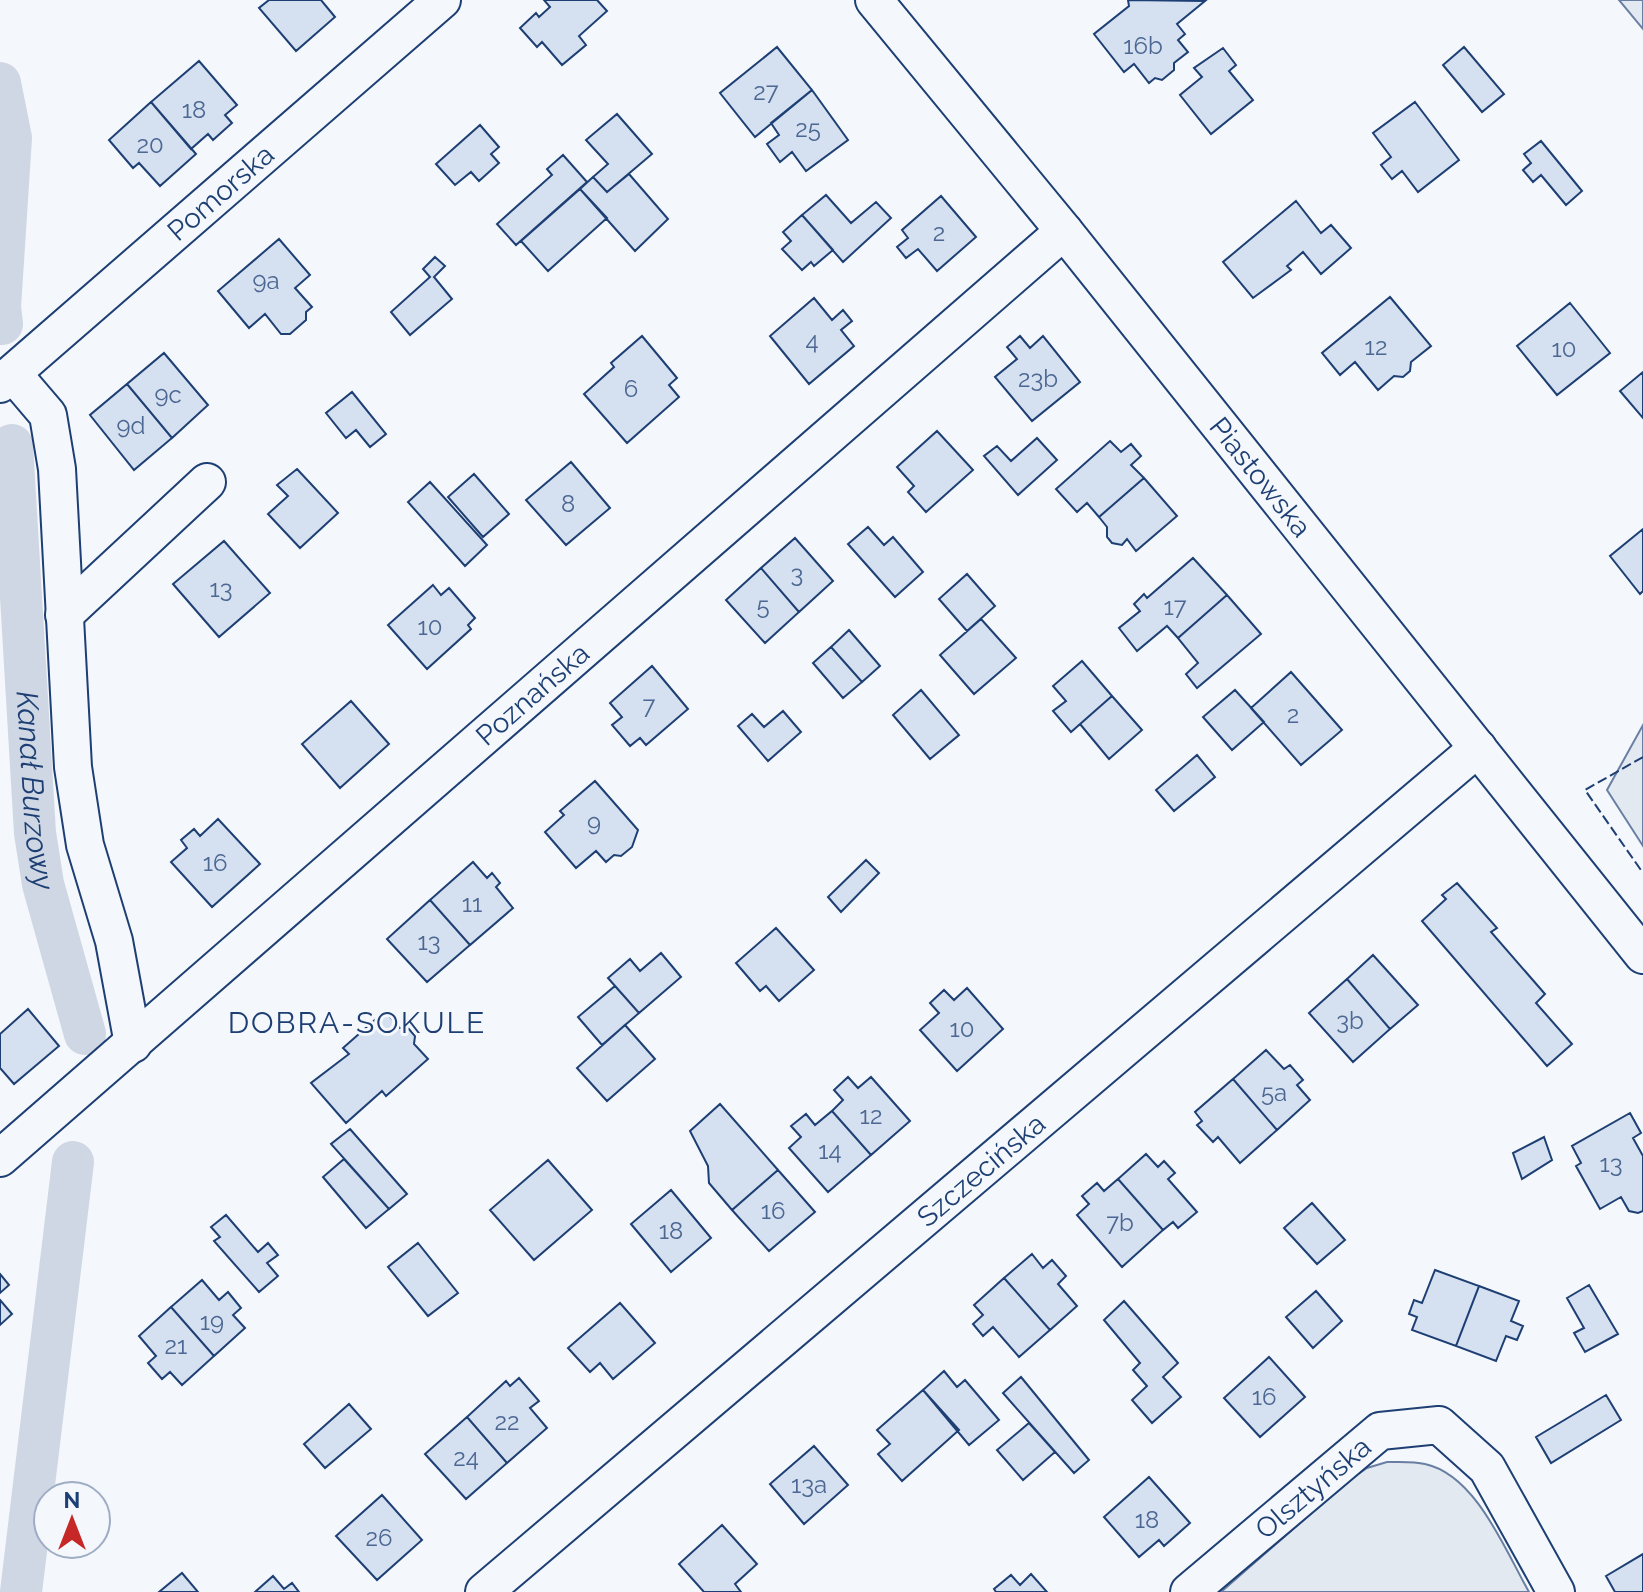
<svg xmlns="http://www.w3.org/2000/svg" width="1643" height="1592" viewBox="0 0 1643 1592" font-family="Raleway,sans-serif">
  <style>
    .green { fill: #e3e9f0; stroke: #687fa3; stroke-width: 2 }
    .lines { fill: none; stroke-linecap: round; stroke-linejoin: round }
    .canal { stroke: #cfd7e4; stroke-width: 42 }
    .building { fill: #d5e0f0; stroke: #1d3f73; stroke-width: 2 }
    .street-casing { stroke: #1d3f73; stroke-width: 40 }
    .street { stroke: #f4f7fb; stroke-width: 36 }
    .fence { stroke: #1d3f73; stroke-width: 2; stroke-dasharray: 10 4; stroke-linecap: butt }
    .labels { text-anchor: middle; stroke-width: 6; stroke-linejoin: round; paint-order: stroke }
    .number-label { font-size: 24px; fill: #4b6792 }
    .street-label { font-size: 28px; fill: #1d3f73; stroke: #f4f7fb }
    .water-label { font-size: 30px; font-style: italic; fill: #1d3f73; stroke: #f4f7fb }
    .neighbourhood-label { font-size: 30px; letter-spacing: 2px; fill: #1d3f73; stroke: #f4f7fb }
  </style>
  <rect width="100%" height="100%" fill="#f4f7fb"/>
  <path class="green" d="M1619,0H1643V29Z
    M1643,725V846L1607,790Z
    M1387,1462C1399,1462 1413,1461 1425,1464C1476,1475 1505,1550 1529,1592H1221L1348,1481L1367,1468Z"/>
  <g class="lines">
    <g class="canal">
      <path d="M0,83L11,138L0,307L2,324"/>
      <path id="s1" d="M12,445L35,833L43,884L85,1034"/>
      <path d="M21,1592L73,1162"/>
    </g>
  </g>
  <path class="building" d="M269,0H321L335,17L296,51L259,8Z
    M544,0H597L607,11L579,36L586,45L562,65L542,42L537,47L520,28L536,13L539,17L550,7Z
    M1128,0L1205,1L1177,24L1185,34L1178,40L1188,52L1174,63V70L1162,80L1155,78L1149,83L1134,64L1124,72L1094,34L1129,6Z
    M777,47L812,90L755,137L720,93Z
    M1464,47L1504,94L1482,112L1443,65Z
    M1223,48L1236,65L1229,71L1253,100L1211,134L1180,95L1202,77L1194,68Z
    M199,61L237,105L225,115L232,123L213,140L208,134L191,149L151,102Z
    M812,90L848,140L806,171L792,152L780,162L767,144L779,135L771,123Z
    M151,102L196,154L160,186L139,163L133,168L109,140Z
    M1415,102L1459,160L1418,192L1402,171L1392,179L1381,165L1391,157L1373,133Z
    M617,114L652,154L607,192L593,177L608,164L586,140Z
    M480,125L499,147L491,154L499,163L479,181L471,172L455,185L436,164Z
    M1541,141L1582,191L1566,205L1541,175L1533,182L1523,170L1531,163L1524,154Z
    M563,155L587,182L516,245L497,224L552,175L547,169Z
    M629,174L668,219L635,251L580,189L593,177L607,192Z
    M580,189L607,218L548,271L521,241Z
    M826,195L851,223L876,202L891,218L843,262L802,215Z
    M941,196L976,237L937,271L918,249L906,258L897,247L908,238L902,230Z
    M1296,201L1321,233L1331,225L1351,248L1321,274L1303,252L1287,266L1291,270L1253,298L1223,262Z
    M802,215L833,250L814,266L811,262L802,270L782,249L791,241L783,232Z
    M279,239L310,275L295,288L312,307L306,312V320L290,334H281L265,314L249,328L218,291Z
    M435,257L445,266L434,277L452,299L410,335L391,312L430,277L423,269Z
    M1390,297L1431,346L1411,362L1410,371L1403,377L1394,376L1378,390L1355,362L1340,375L1322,353Z
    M814,298L832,320L843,310L852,321L841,330L854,346L809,384L770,336Z
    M1570,303L1610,353L1557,395L1517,346Z
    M642,336L677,378L669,385L679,397L627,443L584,394L614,367L611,363Z
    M1020,336L1030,348L1043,336L1080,382L1032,421L995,377L1017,359L1007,347Z
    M164,353L208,405L172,438L127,384Z
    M1643,372V418L1620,391Z
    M127,384L172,438L134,470L90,415Z
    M352,392L386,434L370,447L356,430L346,438L326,413Z
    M937,431L973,470L926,512L908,492L914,486L897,467Z
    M1037,438L1057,460L1018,495L984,456L997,446L1011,461Z
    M1110,441L1121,452L1131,444L1141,456L1131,465L1144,478L1099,517L1087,503L1077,512L1056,489Z
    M571,462L610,508L566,545L526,500Z
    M297,469L338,513L300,548L268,514L288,496L277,485Z
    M474,474L509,514L483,537L448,497Z
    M1144,478L1177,516L1136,551L1127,539L1122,545L1112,543L1107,537V527L1099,517Z
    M430,482L487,545L465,566L408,502Z
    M868,527L884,545L893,537L923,572L895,597L848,544Z
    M1643,529V591L1640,594L1610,556Z
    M795,538L833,581L799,612L761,568Z
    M224,541L270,593L219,637L173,584Z
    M1193,558L1227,595L1178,638L1167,626L1137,651L1119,628L1140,611L1134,604L1144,594L1147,598Z
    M761,568L799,612L765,643L726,600Z
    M967,574L995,606L967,631L939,599Z
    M433,585L441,595L449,588L475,618L468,625L471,629L427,669L388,625Z
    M1227,595L1261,634L1197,688L1186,674L1198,663L1178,638Z
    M981,619L1016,658L974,694L940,655Z
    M849,630L880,666L862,682L831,647Z
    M831,647L862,682L843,698L813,663Z
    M1082,661L1112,696L1071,732L1053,711L1066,701L1053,686Z
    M652,666L688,709L646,745L640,738L630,746L612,725L622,717L610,703Z
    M1291,672L1342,730L1301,765L1251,708Z
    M921,690L959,735L930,759L893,715Z
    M1235,690L1264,722L1232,750L1203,717Z
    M1112,696L1142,730L1109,759L1080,724Z
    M351,701L389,744L340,788L302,744Z
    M783,711L801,732L768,761L738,726L752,714L764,727Z
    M1197,755L1215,777L1174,811L1156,790Z
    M595,781L638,830L632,847L621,856L614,855L606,862L596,851L576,868L545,832L564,815L560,811Z
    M218,819L260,864L212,907L171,862L187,848L181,840L194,829L200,836Z
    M866,860L879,873L841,912L828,897Z
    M473,862L487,878L492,873L500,883L496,887L513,908L470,945L430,900Z
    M1457,883L1497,928L1491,932L1545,994L1536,1003L1572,1044L1547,1066L1422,921L1446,899L1442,895Z
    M430,900L470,945L427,982L387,939Z
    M776,928L814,970L779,1001L766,986L760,991L736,963Z
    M661,953L681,977L639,1013L608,978L630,959L640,971Z
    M1373,955L1418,1005L1390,1029L1347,979Z
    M1347,979L1390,1029L1353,1062L1309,1013Z
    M615,986L639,1013L602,1045L578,1017Z
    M967,988L1003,1029L957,1071L920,1030L939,1013L930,1003L944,990L954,1000Z
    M28,1009L59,1046L14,1084L0,1068V1034Z
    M385,1011L400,1028H408L415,1036L414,1044L428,1059L386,1096L382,1091L346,1123L311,1083L349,1054L343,1048Z
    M625,1025L655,1059L607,1101L577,1068Z
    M1266,1050L1284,1069L1290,1065L1303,1080L1297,1085L1310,1100L1277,1130L1233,1079Z
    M848,1077L858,1088L871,1077L910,1121L871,1155L832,1111L843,1100L834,1090Z
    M1233,1079L1277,1130L1240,1163L1218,1137L1213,1142L1197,1125L1202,1121L1195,1112Z
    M720,1104L778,1170L732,1210L709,1183L708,1166L690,1131Z
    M832,1111L871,1155L828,1192L789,1148L801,1137L791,1126L806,1114L815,1125Z
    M1630,1113L1641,1133L1633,1138L1643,1156V1211L1638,1213L1629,1211L1621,1197L1600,1209L1576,1166L1581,1163L1572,1146Z
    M350,1129L407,1194L389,1209L331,1144Z
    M1544,1137L1552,1160L1522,1179L1513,1153Z
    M1146,1154L1158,1167L1164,1161L1175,1173L1168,1179L1197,1212L1178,1228L1173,1222L1163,1230L1118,1179Z
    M344,1159L389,1209L366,1228L323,1177Z
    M548,1160L592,1210L534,1260L490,1210Z
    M778,1170L815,1212L769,1251L732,1210Z
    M1118,1179L1163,1230L1122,1267L1077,1215L1089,1204L1082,1196L1097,1183L1104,1191Z
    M671,1190L711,1238L671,1272L631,1224Z
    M1312,1203L1345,1240L1317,1264L1284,1228Z
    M226,1215L258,1252L268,1243L278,1255L267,1263L278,1276L259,1292L214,1241L220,1237L211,1227Z
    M418,1243L458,1293L428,1316L388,1267Z
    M1032,1254L1043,1268L1052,1260L1066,1276L1058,1284L1077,1306L1050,1330L1004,1278Z
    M1435,1270L1479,1286L1456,1346L1412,1330L1417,1317L1409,1314L1414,1300L1422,1303Z
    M0,1274L9,1285L0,1293Z
    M1004,1278L1050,1330L1019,1357L993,1327L983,1336L973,1324L983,1315L974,1305Z
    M202,1280L219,1300L228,1292L241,1308L233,1315L245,1328L214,1356L171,1307Z
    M1589,1285L1618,1334L1585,1352L1574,1333L1584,1328L1567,1298Z
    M1479,1286L1519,1301L1511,1321L1523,1326L1517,1340L1506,1336L1496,1361L1456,1346Z
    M1316,1291L1342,1321L1313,1348L1286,1317Z
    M0,1300L12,1314L0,1325Z
    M1124,1301L1178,1363L1163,1377L1181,1397L1152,1423L1132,1400L1147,1386L1133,1370L1140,1363L1104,1320Z
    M620,1303L655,1343L613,1379L600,1363L590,1372L568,1348Z
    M171,1307L214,1356L182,1385L170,1372L162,1379L148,1363L156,1356L139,1336Z
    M1269,1357L1305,1397L1260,1437L1224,1398Z
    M944,1371L957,1387L965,1380L999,1420L969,1445L923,1390Z
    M1021,1377L1089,1460L1074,1473L1003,1393Z
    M519,1378L539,1401L530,1408L547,1428L507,1463L467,1417L506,1381L510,1386Z
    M923,1390L959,1430L902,1481L878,1454L890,1444L877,1430Z
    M1606,1395L1621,1420L1551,1463L1536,1437Z
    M349,1404L371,1429L325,1468L304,1444Z
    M467,1417L507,1463L466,1499L425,1454Z
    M1029,1423L1055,1452L1023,1480L997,1450Z
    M814,1446L848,1485L804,1524L770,1484Z
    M1149,1477L1190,1523L1164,1546L1159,1540L1139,1557L1104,1517Z
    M382,1495L422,1540L377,1580L336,1536Z
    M722,1525L757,1564L735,1584L741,1592H704L679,1564Z
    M1643,1554V1592H1615L1606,1576Z
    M182,1573L198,1592H159Z
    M1031,1574L1047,1592H996L994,1589L1011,1575L1020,1585Z
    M273,1576L284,1589L292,1583L299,1592H255Z"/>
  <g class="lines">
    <defs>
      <g id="street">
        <path id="s2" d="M874,0L1064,231L1643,955"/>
        <path d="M13,374L48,415L57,469L73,767L85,845L114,941L133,1044"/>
        <path id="s3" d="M0,384L442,0"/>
        <path d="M64,615L207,482"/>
        <path id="s4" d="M0,1158L1064,231"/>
        <path id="s5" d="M484,1592L1478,748"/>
        <path id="s6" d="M1189,1592L1380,1431L1439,1425L1487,1468L1556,1592"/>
      </g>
    </defs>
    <use href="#street" class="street-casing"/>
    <use href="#street" class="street"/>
    <path class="fence" d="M1643,757L1585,790L1643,873"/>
  </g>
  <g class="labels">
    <g class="number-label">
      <text x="1143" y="54">16b</text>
      <text x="766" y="100">27</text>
      <text x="194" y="118">18</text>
      <text x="808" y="137">25</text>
      <text x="150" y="153">20</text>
      <text x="939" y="241">2</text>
      <text x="266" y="289">9a</text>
      <text x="812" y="349">4</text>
      <text x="1376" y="355">12</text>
      <text x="1564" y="357">10</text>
      <text x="1038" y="387">23b</text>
      <text x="631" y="397">6</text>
      <text x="168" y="403">9c</text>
      <text x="131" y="434">9d</text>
      <text x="568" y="512">8</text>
      <text x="797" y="582">3</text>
      <text x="221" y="597">13</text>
      <text x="763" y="614">5</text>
      <text x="1175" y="615">17</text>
      <text x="430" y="635">10</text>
      <text x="649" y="714">7</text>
      <text x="1293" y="723">2</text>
      <text x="594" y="831">9</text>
      <text x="215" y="871">16</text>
      <text x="472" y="912">11</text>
      <text x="429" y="950">13</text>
      <text x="1350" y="1029">3b</text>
      <text x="962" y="1037">10</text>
      <text x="1274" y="1101">5a</text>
      <text x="871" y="1124">12</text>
      <text x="830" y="1159">14</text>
      <text x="1611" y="1172">13</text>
      <text x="773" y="1219">16</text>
      <text x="1120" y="1231">7b</text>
      <text x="671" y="1239">18</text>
      <text x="212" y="1330">19</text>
      <text x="176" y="1354">21</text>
      <text x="1264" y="1405">16</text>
      <text x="507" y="1430">22</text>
      <text x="466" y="1466">24</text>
      <text x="809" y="1493">13a</text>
      <text x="1147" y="1528">18</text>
      <text x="379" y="1546">26</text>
    </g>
    <g class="street-label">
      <text dy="10" stroke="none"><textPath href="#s3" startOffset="292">Pomorska</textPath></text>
      <text dy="10" stroke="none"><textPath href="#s2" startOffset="614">Piastowska</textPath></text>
      <text dy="10" stroke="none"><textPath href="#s4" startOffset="706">Poznańska</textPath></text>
      <text dy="10" stroke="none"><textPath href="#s5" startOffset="652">Szczecińska</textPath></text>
      <text dy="10" stroke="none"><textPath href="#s6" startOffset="162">Olsztyńska</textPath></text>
    </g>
    <g class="water-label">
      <text dy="10" stroke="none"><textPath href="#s1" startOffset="346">Kanał Burzowy</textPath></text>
    </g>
    <g class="neighbourhood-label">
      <text x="357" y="1033">DOBRA-SOKULE</text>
    </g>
  </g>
  <g transform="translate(72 1520)"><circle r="38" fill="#f4f7fb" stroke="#9eadc5" stroke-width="2"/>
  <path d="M0-6L14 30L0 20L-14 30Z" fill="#c62828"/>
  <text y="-12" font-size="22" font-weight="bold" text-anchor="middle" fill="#1d3f73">N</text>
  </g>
</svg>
